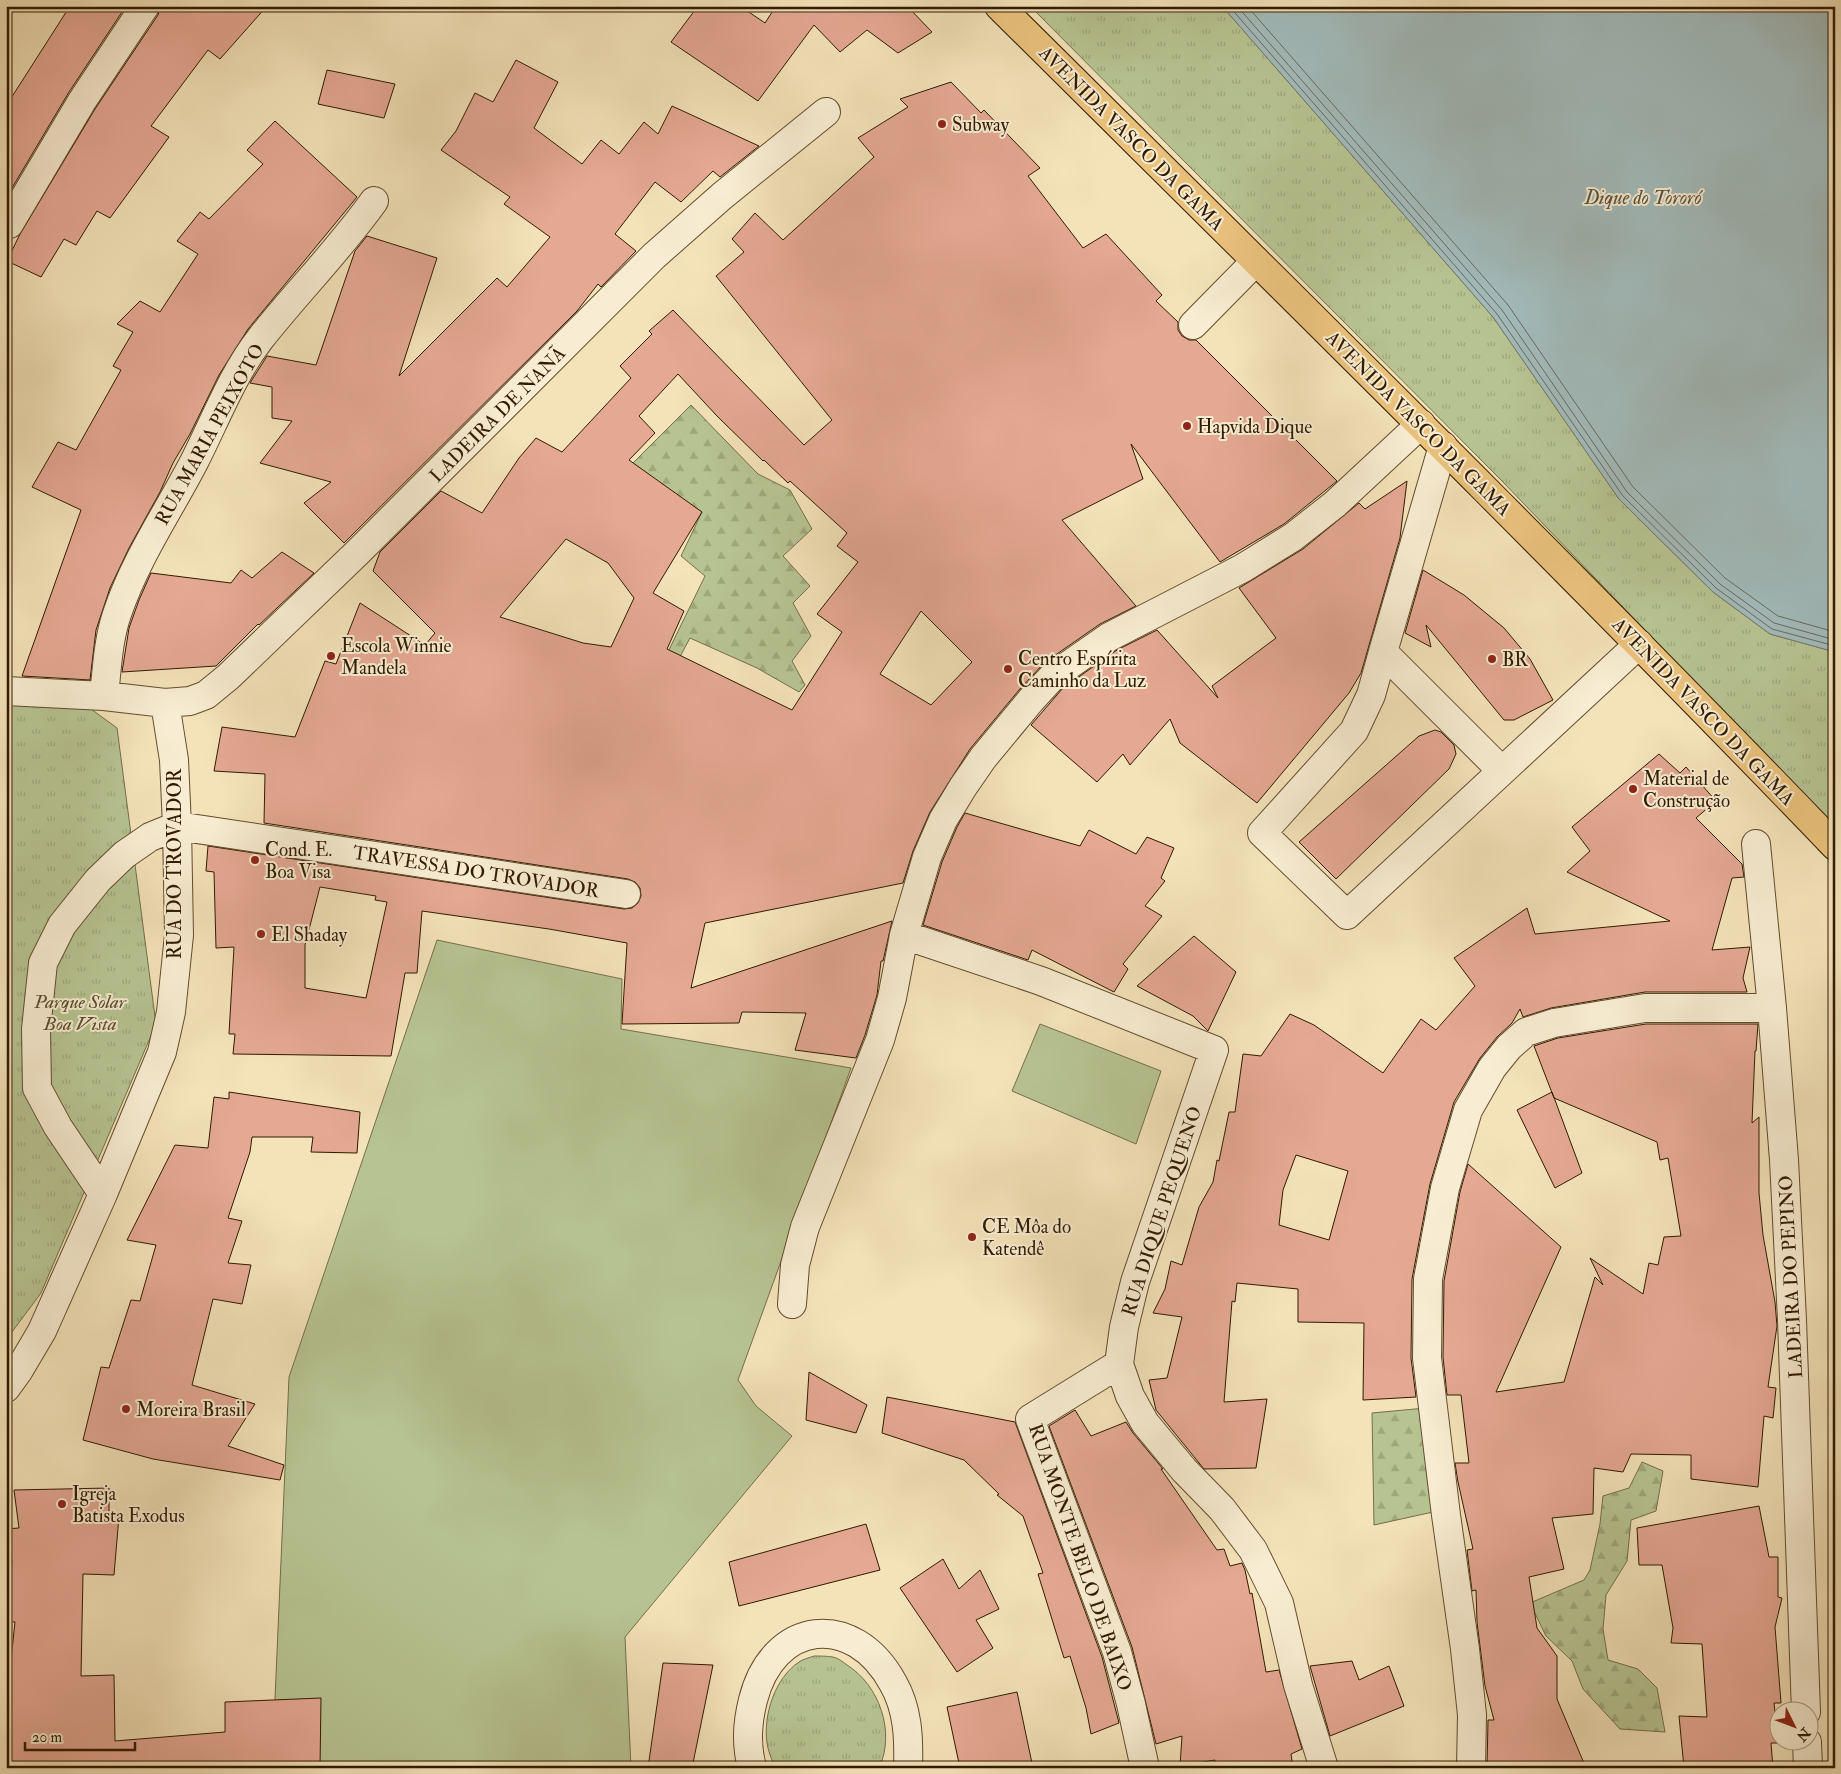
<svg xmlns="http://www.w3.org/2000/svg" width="1841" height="1774" viewBox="0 0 1841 1774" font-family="'IM FELL Double Pica',serif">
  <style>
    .grass { fill: #b7c492; stroke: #746f49 }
    .forest { fill: url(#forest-firs); stroke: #746f49 }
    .park { fill: url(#park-tufts); stroke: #746f49 }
    .water { fill: #a2bbbb; stroke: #757b70 }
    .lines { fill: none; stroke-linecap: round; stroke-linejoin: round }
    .shore { stroke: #6a6a5e; stroke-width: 1 }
    .building { fill: #e4a893; stroke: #311a00; fill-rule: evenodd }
    .minor-casing { stroke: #624c2e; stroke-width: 30 }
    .major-casing { stroke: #311a00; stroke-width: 30 }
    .minor { stroke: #f8edd2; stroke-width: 28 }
    .major { stroke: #eac27c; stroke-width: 28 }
    .poi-dot { fill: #8f2418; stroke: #f8edd2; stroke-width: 2 }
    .labels { text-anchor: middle; stroke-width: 4; stroke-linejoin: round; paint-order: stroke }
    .poi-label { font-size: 19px; fill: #311a00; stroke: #f8edd2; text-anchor: start }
    .street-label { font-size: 19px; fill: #311a00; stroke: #f8edd2 }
    .park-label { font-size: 19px; font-style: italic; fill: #594d2c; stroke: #f8edd2 }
    .water-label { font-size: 20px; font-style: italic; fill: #595241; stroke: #f8edd2 }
  </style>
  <defs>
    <pattern id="forest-firs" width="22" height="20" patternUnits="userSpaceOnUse" patternTransform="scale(1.25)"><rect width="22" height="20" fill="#b7c492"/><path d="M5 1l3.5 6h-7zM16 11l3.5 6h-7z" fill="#9ea87c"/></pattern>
    <pattern id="park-tufts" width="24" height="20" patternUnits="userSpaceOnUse" patternTransform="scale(1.25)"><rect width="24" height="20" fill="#b7c492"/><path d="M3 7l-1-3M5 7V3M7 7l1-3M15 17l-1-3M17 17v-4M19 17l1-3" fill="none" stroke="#9ea87c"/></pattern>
  </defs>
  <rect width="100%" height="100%" fill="#f4e3b9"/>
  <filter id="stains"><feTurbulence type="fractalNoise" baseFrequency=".004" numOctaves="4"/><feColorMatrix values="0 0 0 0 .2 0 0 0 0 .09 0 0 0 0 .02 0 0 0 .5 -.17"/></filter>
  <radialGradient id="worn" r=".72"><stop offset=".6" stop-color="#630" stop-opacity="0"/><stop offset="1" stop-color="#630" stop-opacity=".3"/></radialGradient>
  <path class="grass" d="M437,940L622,979L621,1029L851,1068L738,1380L756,1406L792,1436L625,1637L631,1768H272L289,1377Z
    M1040,1024L1161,1071L1136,1144L1012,1091Z"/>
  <path class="forest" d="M691,405L758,474L790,490L812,529L783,556L810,586L793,603L811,636L792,661L805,685L799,692L757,668L690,638L675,666L664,660L705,576L681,556L702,512L630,466Z
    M1426,1408L1433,1512L1374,1525L1372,1413Z
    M1642,1462L1663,1471L1656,1511L1631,1520L1627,1561L1606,1595L1603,1629L1608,1660L1638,1669L1657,1688L1665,1732L1620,1729L1583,1689L1572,1661L1546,1636L1530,1603L1584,1580L1590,1570L1600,1524L1603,1496L1629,1488Z"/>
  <path class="park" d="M1030,6H1222L1493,317L1619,499L1713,592L1770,634L1835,652V828L1502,481Z
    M6,696L76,698L117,728L156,1024L41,1293L6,1340Z
    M814,1656C820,1656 827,1656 833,1657C838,1658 843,1662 847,1665C879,1685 896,1732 879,1768H775L774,1765C771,1758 768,1750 767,1743C763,1715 775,1678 799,1662C803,1659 809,1658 814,1656Z"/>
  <path class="water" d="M1222,6H1835V652L1770,634L1713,592L1619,499L1493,317Z"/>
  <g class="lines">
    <path class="shore" d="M1229,6L1497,314L1623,496L1716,588L1772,629L1835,646
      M1237,6L1502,310L1627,492L1720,584L1774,623L1835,640
      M1247,6L1508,305L1633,487L1725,578L1778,616L1835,632"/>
  </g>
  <path class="building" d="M70,6H126L69,92L6,198V106Z
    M161,6H267L220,59L208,50L151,126L169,137L110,218L97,211L76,245L64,239L41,277L7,261L20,234L95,109L158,15Z
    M698,6H740L765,23L776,6H907L932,32L898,53L867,30L840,52L814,25L758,101L671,42Z
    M516,60L558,82L534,128L582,164L601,140L619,154L644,122L658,134L672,106L759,146L720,177L713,171L681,202L655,182L615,234L636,251L601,287L598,284L577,311L344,543L304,503L331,482L260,463L292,421L272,418V387L250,383L267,356L316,365L355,251L367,236L437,258L399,376L497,278L507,287L550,237L504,204L510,197L441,150L456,131L475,93L493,102Z
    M327,70L395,84L384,118L318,104Z
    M951,82L981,113L984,110L1040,168L1028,176L1083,248L1106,234L1162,295L1156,301L1178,322V330L1182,336L1189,340H1196L1337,481L1284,524L1220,562L1131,444L1143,479L1062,520L1136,606L1100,624L1044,663L1019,690L970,749L930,812L913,851L903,883L705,923L691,988L892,921L883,961H881L877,995L865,1035L856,1058L795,1050L806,1013L742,1012L739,1023L622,1024L627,943L549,929L422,911L417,973H405L391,1056L233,1054L235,1034H229L234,947L216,948L214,872L206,871L208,846L624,909L632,908L638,903L641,896L640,888L635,882L628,879L264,823L265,774L214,771L222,727L295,737L325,661L336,664L360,603L425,645L435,633L373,571L380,552L441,491L482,513L519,458L536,438L562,452L631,378L620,366L652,334L649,331L673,310L804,445L832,420L716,276L744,252L732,239L755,213L783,240L874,157L858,138L908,107L900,99ZM678,374L717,416L763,461L764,460L788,483L790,481L847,533L837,546L858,562L817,614L842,632L792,710L667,649L684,611L653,593L702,512L629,460L655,433L639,416ZM566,539L608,563L634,598L611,647L583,643L500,617ZM921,611L972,662L931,705L880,674ZM320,887L376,896L375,900L387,902L366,998L305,988V945Z
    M275,121L357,197L248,329L219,375L190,434L173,463L160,492L129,548L110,588L96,630L90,680L22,676L81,510L32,487L58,442L76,450L121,370L113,366L133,332L117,324L140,301L160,312L198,254L177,241L200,212L209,219L263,164L247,150Z
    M1407,481L1400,538L1361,673L1349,693L1257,803L1180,743L1170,719L1130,765L1123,754L1097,782L1031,725L1063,688L1117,650L1157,630L1218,698L1212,686L1276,638L1239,588L1303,549L1359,503L1365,509Z
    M282,552L314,573L259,625L258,624L216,666L122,672L129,628L139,600L151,573L231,583L241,570L252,578Z
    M1423,570L1464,595L1504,628L1530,659L1553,700L1514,720H1504L1426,625L1431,647L1405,633Z
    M1435,730L1441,732L1454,745L1456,754L1449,769L1336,879L1299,842L1419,736Z
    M1659,754L1680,773L1686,767L1716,801L1696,818L1742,864L1744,877L1732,878L1712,950L1750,947L1743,978L1747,992H1645L1551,1008L1523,1017L1520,1009L1512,1023L1497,1037L1480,1058L1454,1102L1430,1184L1412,1279L1411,1358L1416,1397L1363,1400L1364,1323L1298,1322V1289L1237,1283L1235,1302L1232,1301L1224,1402L1267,1399L1256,1468L1204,1469L1156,1410L1149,1380L1167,1378L1182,1317L1153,1313L1165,1289L1171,1261L1182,1265L1199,1207L1213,1182L1217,1160L1219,1161L1229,1112H1235L1243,1054L1261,1056L1290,1014L1314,1025L1383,1073L1421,1019L1436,1030L1475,986L1454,958L1527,908L1535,934L1670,921L1567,872L1590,851L1572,827ZM1296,1155L1348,1171L1329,1240L1279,1225L1283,1190Z
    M965,813L1080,846L1089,830L1136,854L1147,837L1174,848L1161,878L1165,881L1145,906L1162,916L1123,964L1128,969L1114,992L1032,950L1028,960L923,925L942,862L957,827Z
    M1194,936L1236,972L1208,1031L1193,1016L1137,986Z
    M1646,1024H1758L1756,1051H1755L1752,1123L1759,1117V1193L1763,1235L1775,1302L1777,1326L1768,1387L1776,1388L1773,1418L1764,1416L1758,1487L1691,1479V1455L1631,1454L1623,1472L1594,1468L1593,1514L1552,1518L1564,1569L1529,1577L1537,1628L1557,1656V1699L1586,1768H1487L1488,1720H1494L1485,1686L1477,1622L1476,1590L1472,1591L1467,1550L1473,1549L1458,1482L1455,1463H1469L1461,1395H1447L1443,1357L1444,1281L1460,1192L1468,1164L1561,1247L1496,1392L1564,1382L1595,1277L1603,1285L1590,1258L1643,1294L1649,1263L1658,1265L1664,1237L1681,1236L1668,1158L1660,1160L1657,1142L1554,1098L1534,1046L1558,1038Z
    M229,1092L360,1112L357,1153L311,1152L313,1137H252L250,1152L228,1218L242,1221L228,1263L251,1265L242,1304L213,1299L192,1385L255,1404L228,1446L284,1465L280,1480L153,1459L83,1440L101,1367L109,1368L131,1300L140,1301L156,1245L127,1240L175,1145L208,1148L214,1097L229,1099Z
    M1552,1092L1582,1173L1555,1188L1517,1110Z
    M809,1372L867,1405L856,1433L806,1420Z
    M887,1397L1015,1422L1102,1657L1119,1723L1091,1734L1086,1708L1070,1656L1064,1658L1038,1574L1043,1573L1023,1516L997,1495L999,1494L964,1460L882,1433Z
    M1075,1410L1091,1436L1126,1422L1133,1433L1163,1469H1161L1217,1550L1224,1549L1230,1566L1242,1563L1245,1570L1250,1594L1252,1593L1266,1672L1279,1670L1302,1749L1291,1754L1293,1768H1213L1215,1760L1180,1766L1182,1736L1156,1744L1132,1647L1049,1426Z
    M109,1488V1517L119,1516L114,1575L83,1574L81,1676L114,1675L115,1741L225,1732V1702L321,1698L320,1768H6V1678H9L15,1622H6L12,1560L6,1561V1529L19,1528L14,1490Z
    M1759,1506L1769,1557H1778V1597L1782,1598L1775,1627L1781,1703H1774L1778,1743H1771L1773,1768H1684L1679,1716L1707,1717L1702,1644L1671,1643L1673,1628L1662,1565H1639L1637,1528Z
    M866,1524L880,1570L739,1606L729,1562Z
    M943,1559L959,1589L980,1570L999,1609L976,1620L993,1648L957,1672L900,1588Z
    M1352,1661L1359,1680L1389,1666L1404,1706L1330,1736L1310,1666Z
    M663,1663L713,1665L692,1768H648Z
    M1017,1692L1033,1768H960L947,1707Z"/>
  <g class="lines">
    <defs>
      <path id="minor" d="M9,224L82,101L145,6
        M1193,325L1256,261
        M1443,446L1383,652L1502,771
        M1383,652L1371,695L1354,731L1262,833L1347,915L1639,644
        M6,691L104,696L165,703L190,701L206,695L228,677L358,552L654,256L722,196L826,112
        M104,696C107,669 108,640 117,614C135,560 168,512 194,462C215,421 232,375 260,339C297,292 339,250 374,201
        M1756,844L1772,1008L1784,1160L1792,1320L1806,1712
        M904,935L1041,981L1214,1050L1135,1282L1124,1327L1119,1364L1130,1396L1145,1423L1184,1470L1222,1509L1253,1550L1279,1603L1298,1685L1324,1768
        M103,1194L58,1127L37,1088L36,1029L43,963L62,925L98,880L124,855L150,837L177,826L626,894
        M792,1304L795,1265L805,1227L880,1040L892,998L904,935L927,857L943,820L963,787L983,758L1031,700L1053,676L1109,637L1243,568L1293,537L1335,504L1421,424
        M1119,1364L1030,1419L1117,1652L1131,1704L1145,1768
        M6,1388L19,1370L42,1331L103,1194L162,1052L171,1012L179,935L177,826L174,760L165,703
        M1807,1742L1808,1768
        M752,1768C746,1744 747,1724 753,1700C773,1620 853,1610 893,1683C908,1709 909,1738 908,1768
        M1471,1768L1472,1715L1465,1649L1446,1515L1427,1358L1428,1279L1445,1188L1468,1110L1492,1068L1509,1047L1526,1032L1554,1023L1645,1008H1772"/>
      <path id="major" d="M999,6C1279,284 1561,561 1835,846"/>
    </defs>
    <use href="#minor" class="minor-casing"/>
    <use href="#major" class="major-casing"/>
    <use href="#minor" class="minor"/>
    <use href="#major" class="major"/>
  </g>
  <g class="poi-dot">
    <circle cx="942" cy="124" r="5"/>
    <circle cx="1187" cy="426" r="5"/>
    <circle cx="331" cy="656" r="5"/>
    <circle cx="1492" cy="659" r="5"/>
    <circle cx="1008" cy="669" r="5"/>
    <circle cx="1633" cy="789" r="5"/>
    <circle cx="255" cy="860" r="5"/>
    <circle cx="261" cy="934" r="5"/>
    <circle cx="972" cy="1237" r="5"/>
    <circle cx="126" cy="1409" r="5"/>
    <circle cx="62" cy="1504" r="5"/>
  </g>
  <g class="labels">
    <g class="poi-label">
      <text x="952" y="131">Subway</text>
      <text x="1197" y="433">Hapvida Dique</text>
      <text x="341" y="652">Escola Winnie<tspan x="341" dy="22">Mandela</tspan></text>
      <text x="1018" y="665">Centro Espírita<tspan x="1018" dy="22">Caminho da Luz</tspan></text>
      <text x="1502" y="666">BR</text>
      <text x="1643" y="785">Material de<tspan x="1643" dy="22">Construção</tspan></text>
      <text x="265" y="856">Cond. E.<tspan x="265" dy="22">Boa Visa</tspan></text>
      <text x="271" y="941">El Shaday</text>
      <text x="982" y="1233">CE Môa do<tspan x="982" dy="22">Katendê</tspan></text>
      <text x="136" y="1416">Moreira Brasil</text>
      <text x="72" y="1500">Igreja<tspan x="72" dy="22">Batista Exodus</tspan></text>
    </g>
    <g class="street-label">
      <text transform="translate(1132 138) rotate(45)" y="7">AVENIDA VASCO DA GAMA</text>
      <text transform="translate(497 414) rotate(-45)" y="7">LADEIRA DE NANÃ</text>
      <text transform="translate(1419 423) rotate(45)" y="7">AVENIDA VASCO DA GAMA</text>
      <text transform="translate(209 434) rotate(-61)" y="7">RUA MARIA PEIXOTO</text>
      <text transform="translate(1704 711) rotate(46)" y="7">AVENIDA VASCO DA GAMA</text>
      <text transform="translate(174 864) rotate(-90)" y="7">RUA DO TROVADOR</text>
      <text transform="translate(476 871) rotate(9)" y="7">TRAVESSA DO TROVADOR</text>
      <text transform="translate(1161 1211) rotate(-72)" y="7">RUA DIQUE PEQUENO</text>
      <text transform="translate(1790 1277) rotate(-93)" y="7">LADEIRA DO PEPINO</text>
      <text transform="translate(1081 1557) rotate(71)" y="7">RUA MONTE BELO DE BAIXO</text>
    </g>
    <g class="park-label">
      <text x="80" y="1008">Parque Solar<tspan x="80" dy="22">Boa Vista</tspan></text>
    </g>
    <g class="water-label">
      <text x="1643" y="204">Dique do Tororó</text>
    </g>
  </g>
  <rect width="1841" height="1774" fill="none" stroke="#f4e3b9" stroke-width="25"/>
  <rect x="8" y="8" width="1826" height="1759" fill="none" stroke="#311a00" stroke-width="2.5"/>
  <rect x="12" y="12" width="1816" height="1749" fill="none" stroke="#311a00"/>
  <g transform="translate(1794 1726) rotate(132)"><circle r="24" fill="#f8edd2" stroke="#a8997e"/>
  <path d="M0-4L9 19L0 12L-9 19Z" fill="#8f2418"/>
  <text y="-8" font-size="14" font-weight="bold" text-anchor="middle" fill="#311a00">N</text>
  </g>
  <path d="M25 1742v8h110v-8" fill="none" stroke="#311a00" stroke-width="2.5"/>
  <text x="32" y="1742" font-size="15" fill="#311a00" stroke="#f8edd2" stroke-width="4" paint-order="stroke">20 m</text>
  <rect width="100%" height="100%" filter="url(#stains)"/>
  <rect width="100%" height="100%" fill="url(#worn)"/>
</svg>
